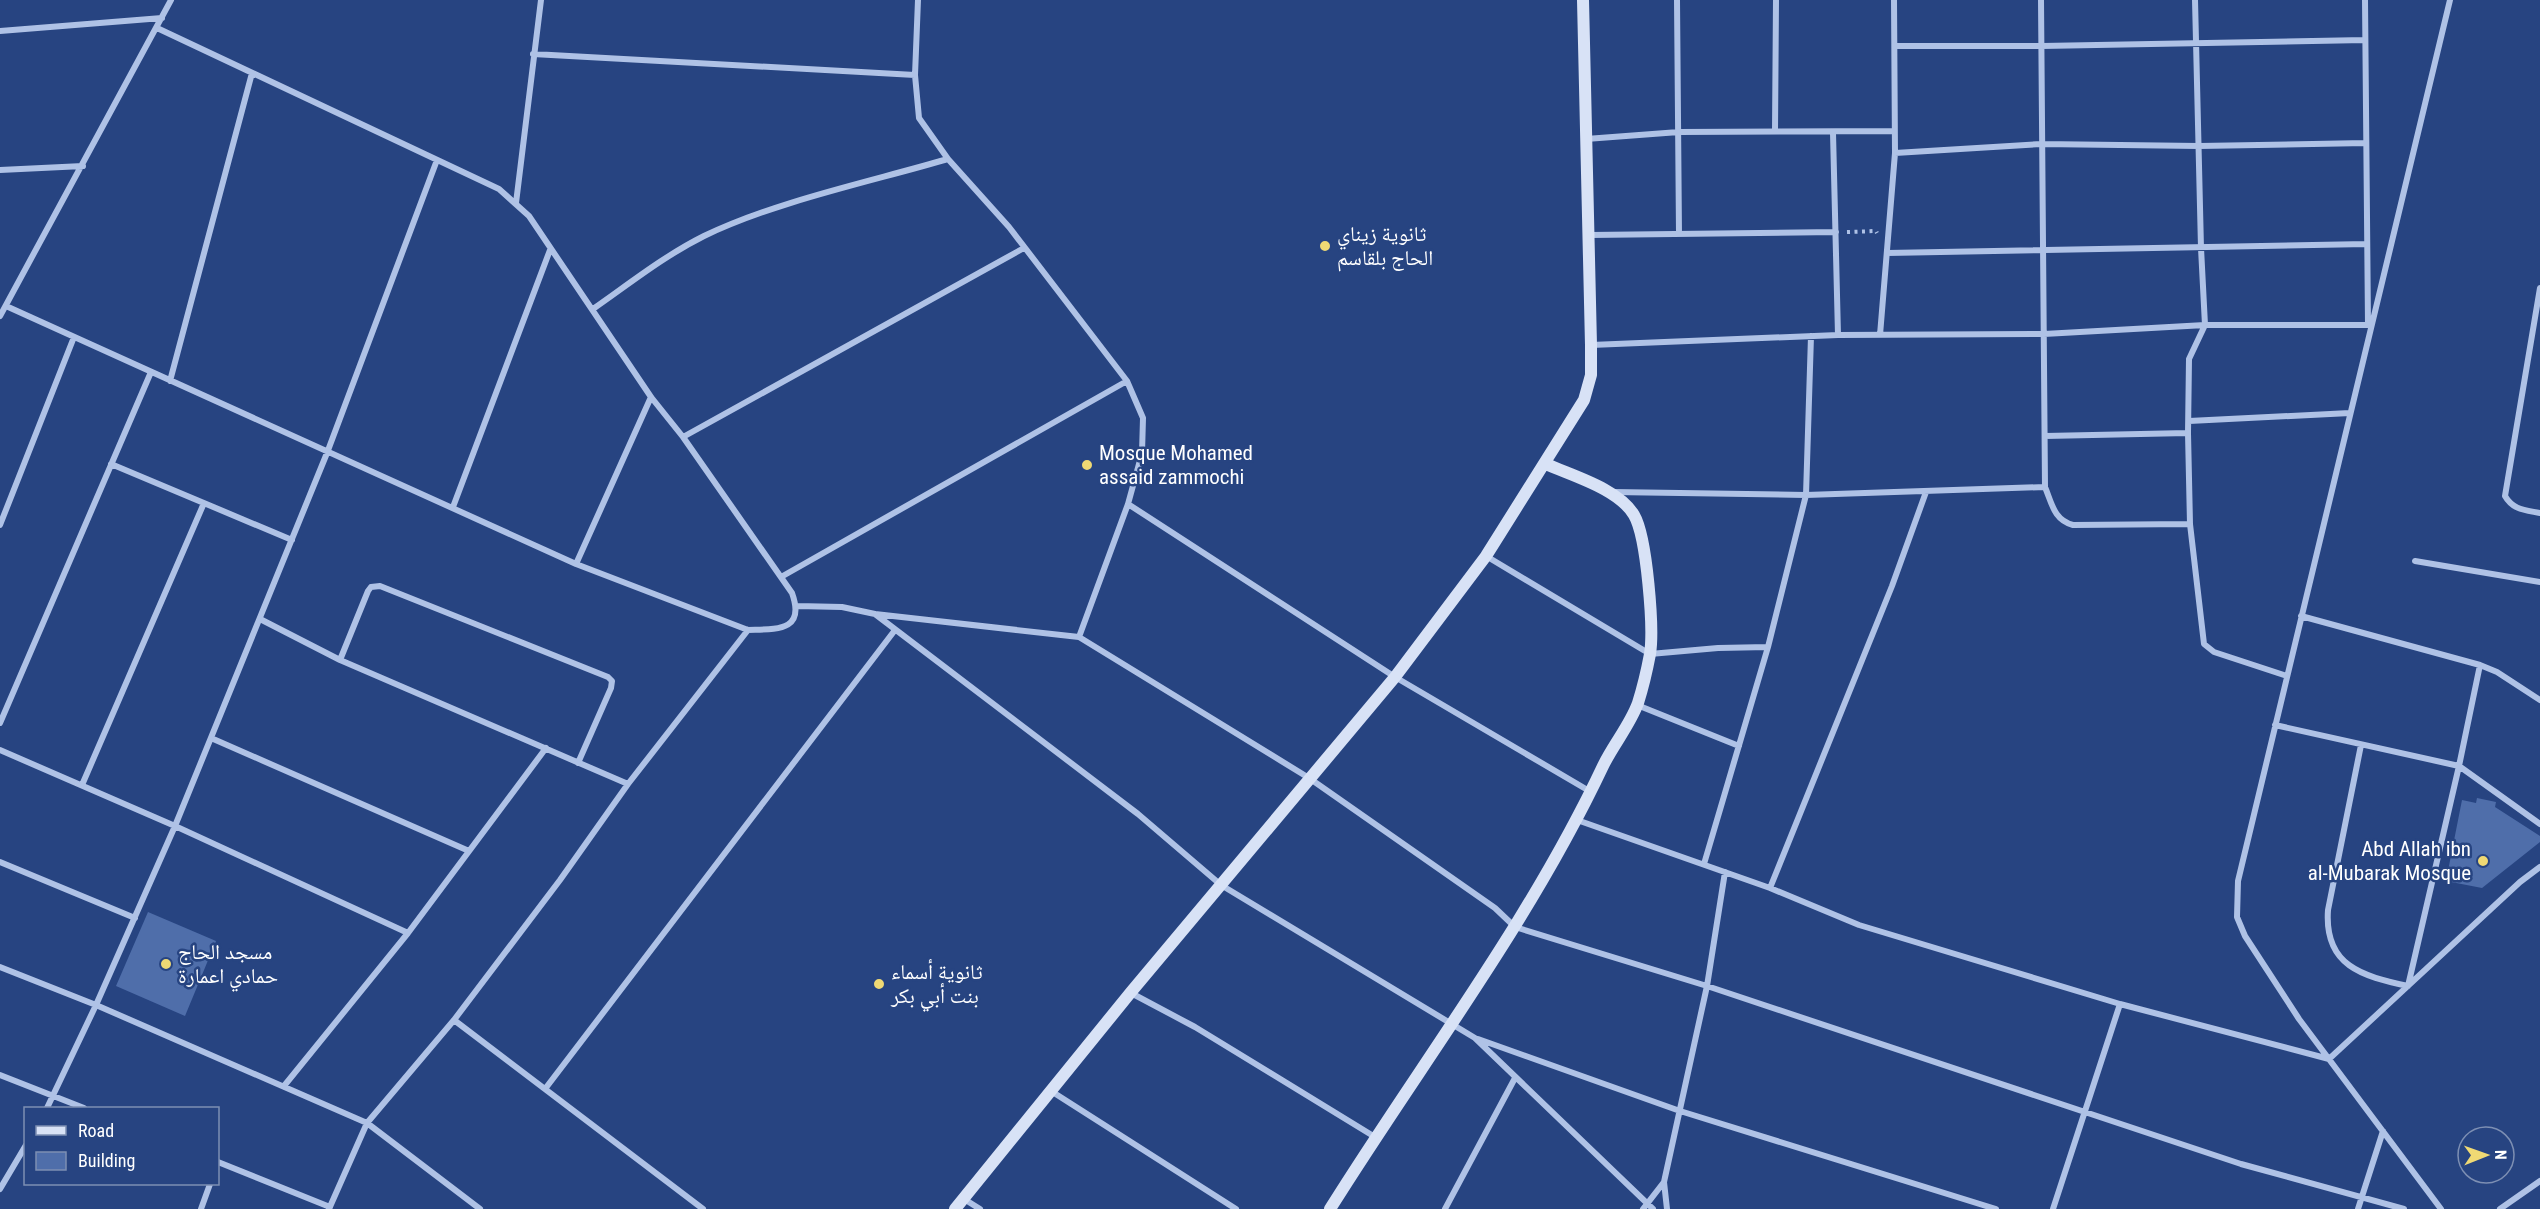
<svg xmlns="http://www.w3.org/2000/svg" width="2540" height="1209" viewBox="0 0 2540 1209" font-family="'Roboto Condensed','Noto Naskh Arabic',sans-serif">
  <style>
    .building { fill: #4f6eaa }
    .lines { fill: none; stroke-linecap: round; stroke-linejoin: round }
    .path { stroke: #afc2e6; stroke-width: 4; stroke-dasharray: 3 4.5; stroke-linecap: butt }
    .street { stroke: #afc2e6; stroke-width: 6 }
    .secondary { stroke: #d8e2f6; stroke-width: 12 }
    .poi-dot { fill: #efd974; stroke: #274481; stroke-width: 2 }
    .labels { text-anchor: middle; stroke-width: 5; stroke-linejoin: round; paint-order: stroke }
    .poi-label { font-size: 21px; fill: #fff; stroke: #274481; text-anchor: start }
  </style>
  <rect width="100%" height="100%" fill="#274481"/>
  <path class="building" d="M2477,798L2496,802L2495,807L2540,836V842L2482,888L2446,881L2462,800L2476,803Z
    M148,912L216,941L185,1016L116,986Z"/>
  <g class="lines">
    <path class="path" d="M1847,232L1876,231L1877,233"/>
    <path class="street" d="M1677,0L1679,234
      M2041,0L2045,487C2052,504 2054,520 2073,525L2190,524
      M2195,0L2201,248L2205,325L2189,359L2188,433L2190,524L2204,644L2214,652L2287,676
      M2365,0L2368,325
      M0,31L162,18
      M1895,46H2042L2365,40
      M533,54L915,75
      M1775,131L1776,0
      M1833,133L1838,335
      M1586,139L1679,132L1894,131
      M1895,153L2041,144L2199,146L2366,143
      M0,170L83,166
      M516,203L541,0
      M1590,235L1836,232
      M1887,253L2367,244
      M2540,288L2505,496C2513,510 2525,510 2540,513
      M6,306L576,564L748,630C776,629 806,632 792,593L683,437L651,397L529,216L499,189L157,28
      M593,309C629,284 664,256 704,236C777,201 869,182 948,159
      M0,316L171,0
      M1880,335L1895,153L1894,0
      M1591,345L1838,335L2044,334L2205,325H2368
      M170,381L252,73
      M2189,421L2350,413
      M2045,436L2188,433
      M683,437L1024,248
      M111,464L292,540
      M1613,492L1806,495L2045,487
      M1128,504L1395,677L1591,792
      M453,507L550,250
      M0,525L74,337
      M1486,556L1650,654L1718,648L1768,647L1806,495L1811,336
      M2415,561L2540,582
      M576,564L651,397
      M781,577L1127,381
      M797,606L842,607L875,614L1138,814L1221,885L1475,1038L1653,1209
      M875,614L1079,637L1128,504L1142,453L1143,418L1127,381L1009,227L948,159L919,118L915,75L918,0
      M2301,616L2480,665L2497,672L2540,700
      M260,619L340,660L628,784
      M1079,637L1309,778L1495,908L1515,927L1707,986L2241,1164L2404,1209
      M340,660L368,591L371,587L380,586L608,677L612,681L611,688L578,763
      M1637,705L1739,746
      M0,723L151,372
      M2275,725L2459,766L2540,824
      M211,738L469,851
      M2361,745L2328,910C2324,966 2362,976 2408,986L2459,766L2480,665
      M0,750L175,826L408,933
      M82,785L204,503
      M1577,820L1770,888L1859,925L2120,1004L2329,1059L2520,882L2540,867
      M0,862L135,918
      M1704,864L1768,647
      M1770,888L1892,586L1926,492
      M0,967L96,1005L367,1123L480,1209
      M1131,993L1195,1027L1375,1137
      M454,1020L703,1209
      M1478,1039L1680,1111L1996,1209
      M0,1075L84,1108
      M284,1086L408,933L546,748
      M545,1089L895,630
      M1051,1091L1236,1209
      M47,1108L96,1005L175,826L327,453L437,160
      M218,1162L330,1207
      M0,1189L26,1145
      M964,1199L980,1209
      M201,1209L210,1184
      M329,1209L367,1123L454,1020L560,880L628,784L748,630
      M1445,1209L1515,1078
      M1643,1209L1664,1182
      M1667,1209L1664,1182L1707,986L1725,872
      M2053,1209L2120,1004
      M2358,1209L2383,1131
      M2441,1209L2299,1019L2245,936L2237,917L2238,881L2450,0
      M2500,1209L2540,1181"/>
    <path class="secondary" d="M955,1209L1131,992L1395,677L1486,556L1584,400L1591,375V345L1583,0
      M1330,1209C1422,1062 1529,923 1603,766C1613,745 1630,725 1638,703C1643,687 1647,670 1650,654C1654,629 1647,537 1634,515C1619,489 1573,476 1546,464"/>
  </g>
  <g class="poi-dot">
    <circle cx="1325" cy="246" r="6"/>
    <circle cx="1087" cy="465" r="6"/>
    <circle cx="2483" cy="861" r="6"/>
    <circle cx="166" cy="964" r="6"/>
    <circle cx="879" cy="984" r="6"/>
  </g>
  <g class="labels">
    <g class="poi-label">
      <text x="1337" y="241">ثانوية زيناي<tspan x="1337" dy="24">الحاج بلقاسم</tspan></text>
      <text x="1099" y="460">Mosque Mohamed<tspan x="1099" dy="24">assaid zammochi</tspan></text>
      <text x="2471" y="856" text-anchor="end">Abd Allah ibn<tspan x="2471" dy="24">al-Mubarak Mosque</tspan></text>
      <text x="178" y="959">مسجد الحاج<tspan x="178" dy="24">حمادي اعمارة</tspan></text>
      <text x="891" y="979">ثانوية أسماء<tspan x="891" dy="24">بنت أبي بكر</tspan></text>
    </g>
  </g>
  <rect x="24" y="1107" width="195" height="78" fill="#274481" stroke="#7d8fb3" stroke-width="1.5"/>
  <rect x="36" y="1126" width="30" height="9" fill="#d8e2f6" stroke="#7d8fb3" stroke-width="1.5"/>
  <text x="78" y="1137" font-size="18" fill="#ffffff">Road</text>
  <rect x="36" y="1152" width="30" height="18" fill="#4f6eaa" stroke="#7d8fb3" stroke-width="1.5"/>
  <text x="78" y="1167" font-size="18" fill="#ffffff">Building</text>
  <g transform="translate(2486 1155) rotate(89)"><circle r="28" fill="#274481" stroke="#7d8fb3" stroke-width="1.5"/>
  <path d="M0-4.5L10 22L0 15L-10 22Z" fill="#efd974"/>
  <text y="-9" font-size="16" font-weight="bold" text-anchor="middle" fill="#ffffff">N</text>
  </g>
</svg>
